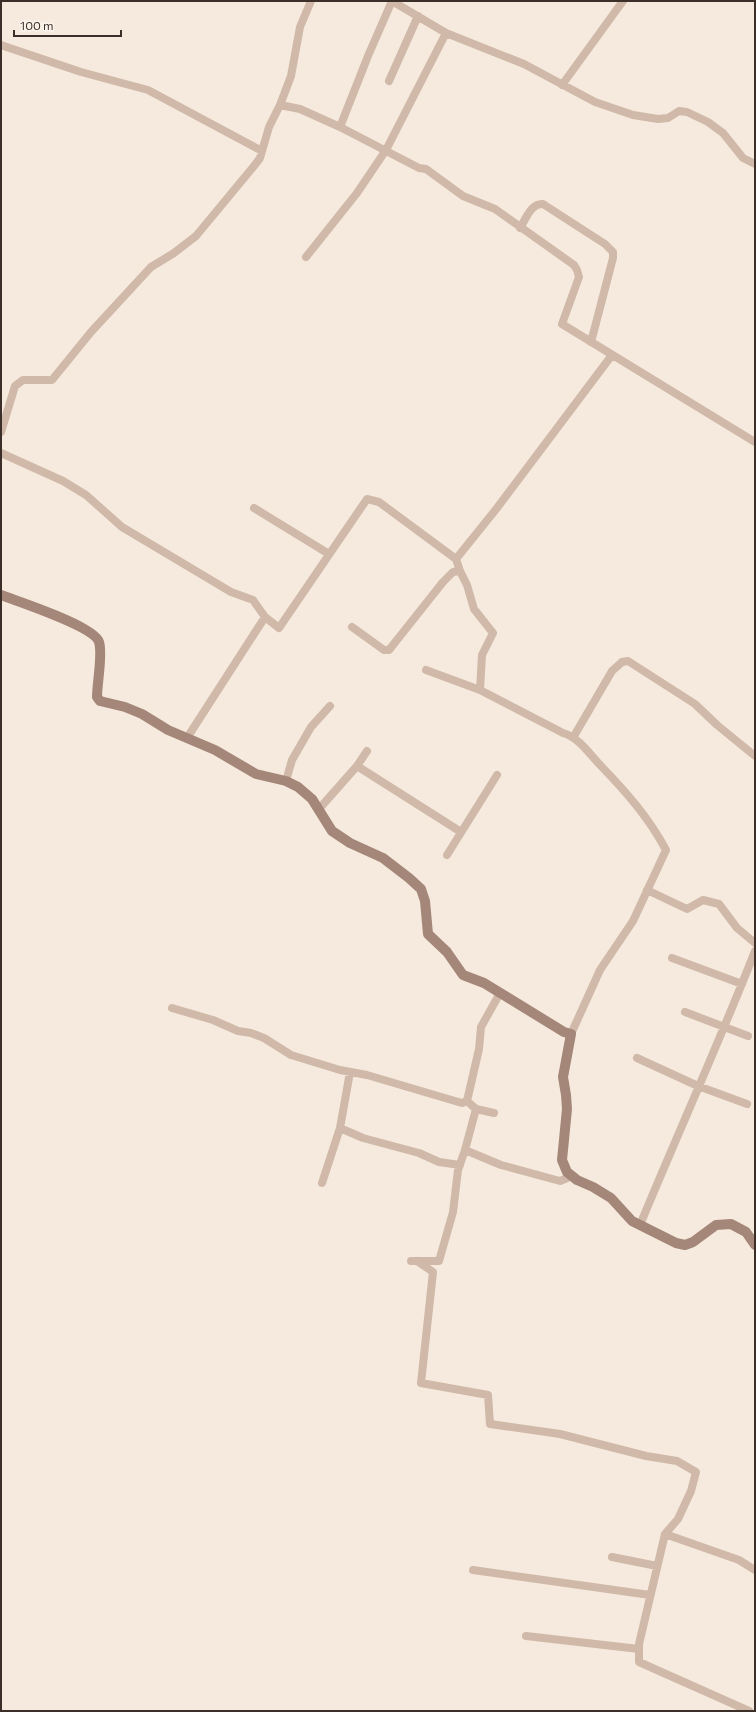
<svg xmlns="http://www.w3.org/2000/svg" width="756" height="1712" viewBox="0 0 756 1712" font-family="Commissioner,sans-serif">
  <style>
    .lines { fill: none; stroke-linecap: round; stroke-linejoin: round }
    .street { stroke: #d0b9a8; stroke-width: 8 }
    .secondary { stroke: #a48779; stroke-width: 10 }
  </style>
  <rect width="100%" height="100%" fill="#f6eade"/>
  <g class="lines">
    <path class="street" d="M392,1L446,33L524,64L595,102L633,115L658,119L668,118L679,111L687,112L708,122L723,133L743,158L755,164
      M1,45L81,72L148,90L262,151
      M389,81L418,16
      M562,85L623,1
      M280,105L300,109L340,127L419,168L426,169L463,196L495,209L574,265L577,270L579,277L562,324L755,442
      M340,127L368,56L392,1
      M520,228C526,219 531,203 543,204L605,244L613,252V258L591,342
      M306,257L357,193L386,150L446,33
      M1,432L15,386L23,380H52L91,332L151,267L174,253L196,236L254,166L260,158L269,127L280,105L291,76L300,27L311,1
      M1,453L63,481L86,495L122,527L231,592L253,600L265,617L279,628L367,499L379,502L456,559L460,571L467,585L474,609L493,633L482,655L480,690
      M254,508L329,554
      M456,559L497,508L612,355
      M352,627L384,650H389L443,582L453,572L460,571
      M426,670L480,690L563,733C580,738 589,754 602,767C627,793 649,818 666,850L633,921L600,970L571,1034
      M574,736L612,671L622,662L628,661L695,704L717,725L755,756
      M187,738L265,617
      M357,766L461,832
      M286,781L292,760L311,727L330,706
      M319,809L357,766L367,751
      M447,855L497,775
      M647,890L687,909L703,900L719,904L737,928L755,943
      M672,958L742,984
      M172,1008L213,1020L238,1031L251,1033L264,1038L291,1055L340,1070L367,1075L455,1101L462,1103L467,1101
      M685,1012L748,1036
      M637,1058L698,1086L747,1104
      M476,1109L494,1113
      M340,1128L363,1138L419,1153L439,1162L460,1165
      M465,1150L476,1109L467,1101L479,1049L481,1027L500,993
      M322,1183L340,1128L350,1072
      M640,1225C678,1133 719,1043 755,951
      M411,1261H439L453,1212L458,1170L465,1150L501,1165L560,1181L572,1176
      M417,1261L433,1272L421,1383L488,1395L490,1424L560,1434L646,1456L677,1461L696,1472L691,1491L678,1519L665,1534L639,1644V1662L749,1711
      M665,1534L739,1560L755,1570
      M612,1557L657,1566
      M473,1570L650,1595
      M526,1636L639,1649"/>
    <path class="secondary" d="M1,595C19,602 94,626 99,642C103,654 97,683 97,697L100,701L125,707L142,714L168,730L215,750L256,774L286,781L298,787L312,799L332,831L350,843L383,858L409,878L421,889L425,901L428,934L447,952L463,975L484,983L564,1032L571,1034L563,1077L566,1095L567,1109L562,1160L567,1172L577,1180L593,1187L611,1198L632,1221L676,1243L685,1245L693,1242L716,1225L731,1224L746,1232L755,1245"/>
  </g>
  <rect width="756" height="1712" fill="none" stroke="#3c2e29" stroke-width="4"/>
  <path d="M14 30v6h107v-6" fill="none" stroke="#3c2e29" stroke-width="2"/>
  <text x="20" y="30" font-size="12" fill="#3c2e29" stroke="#fcf4ec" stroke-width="3" paint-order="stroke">100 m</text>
</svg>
